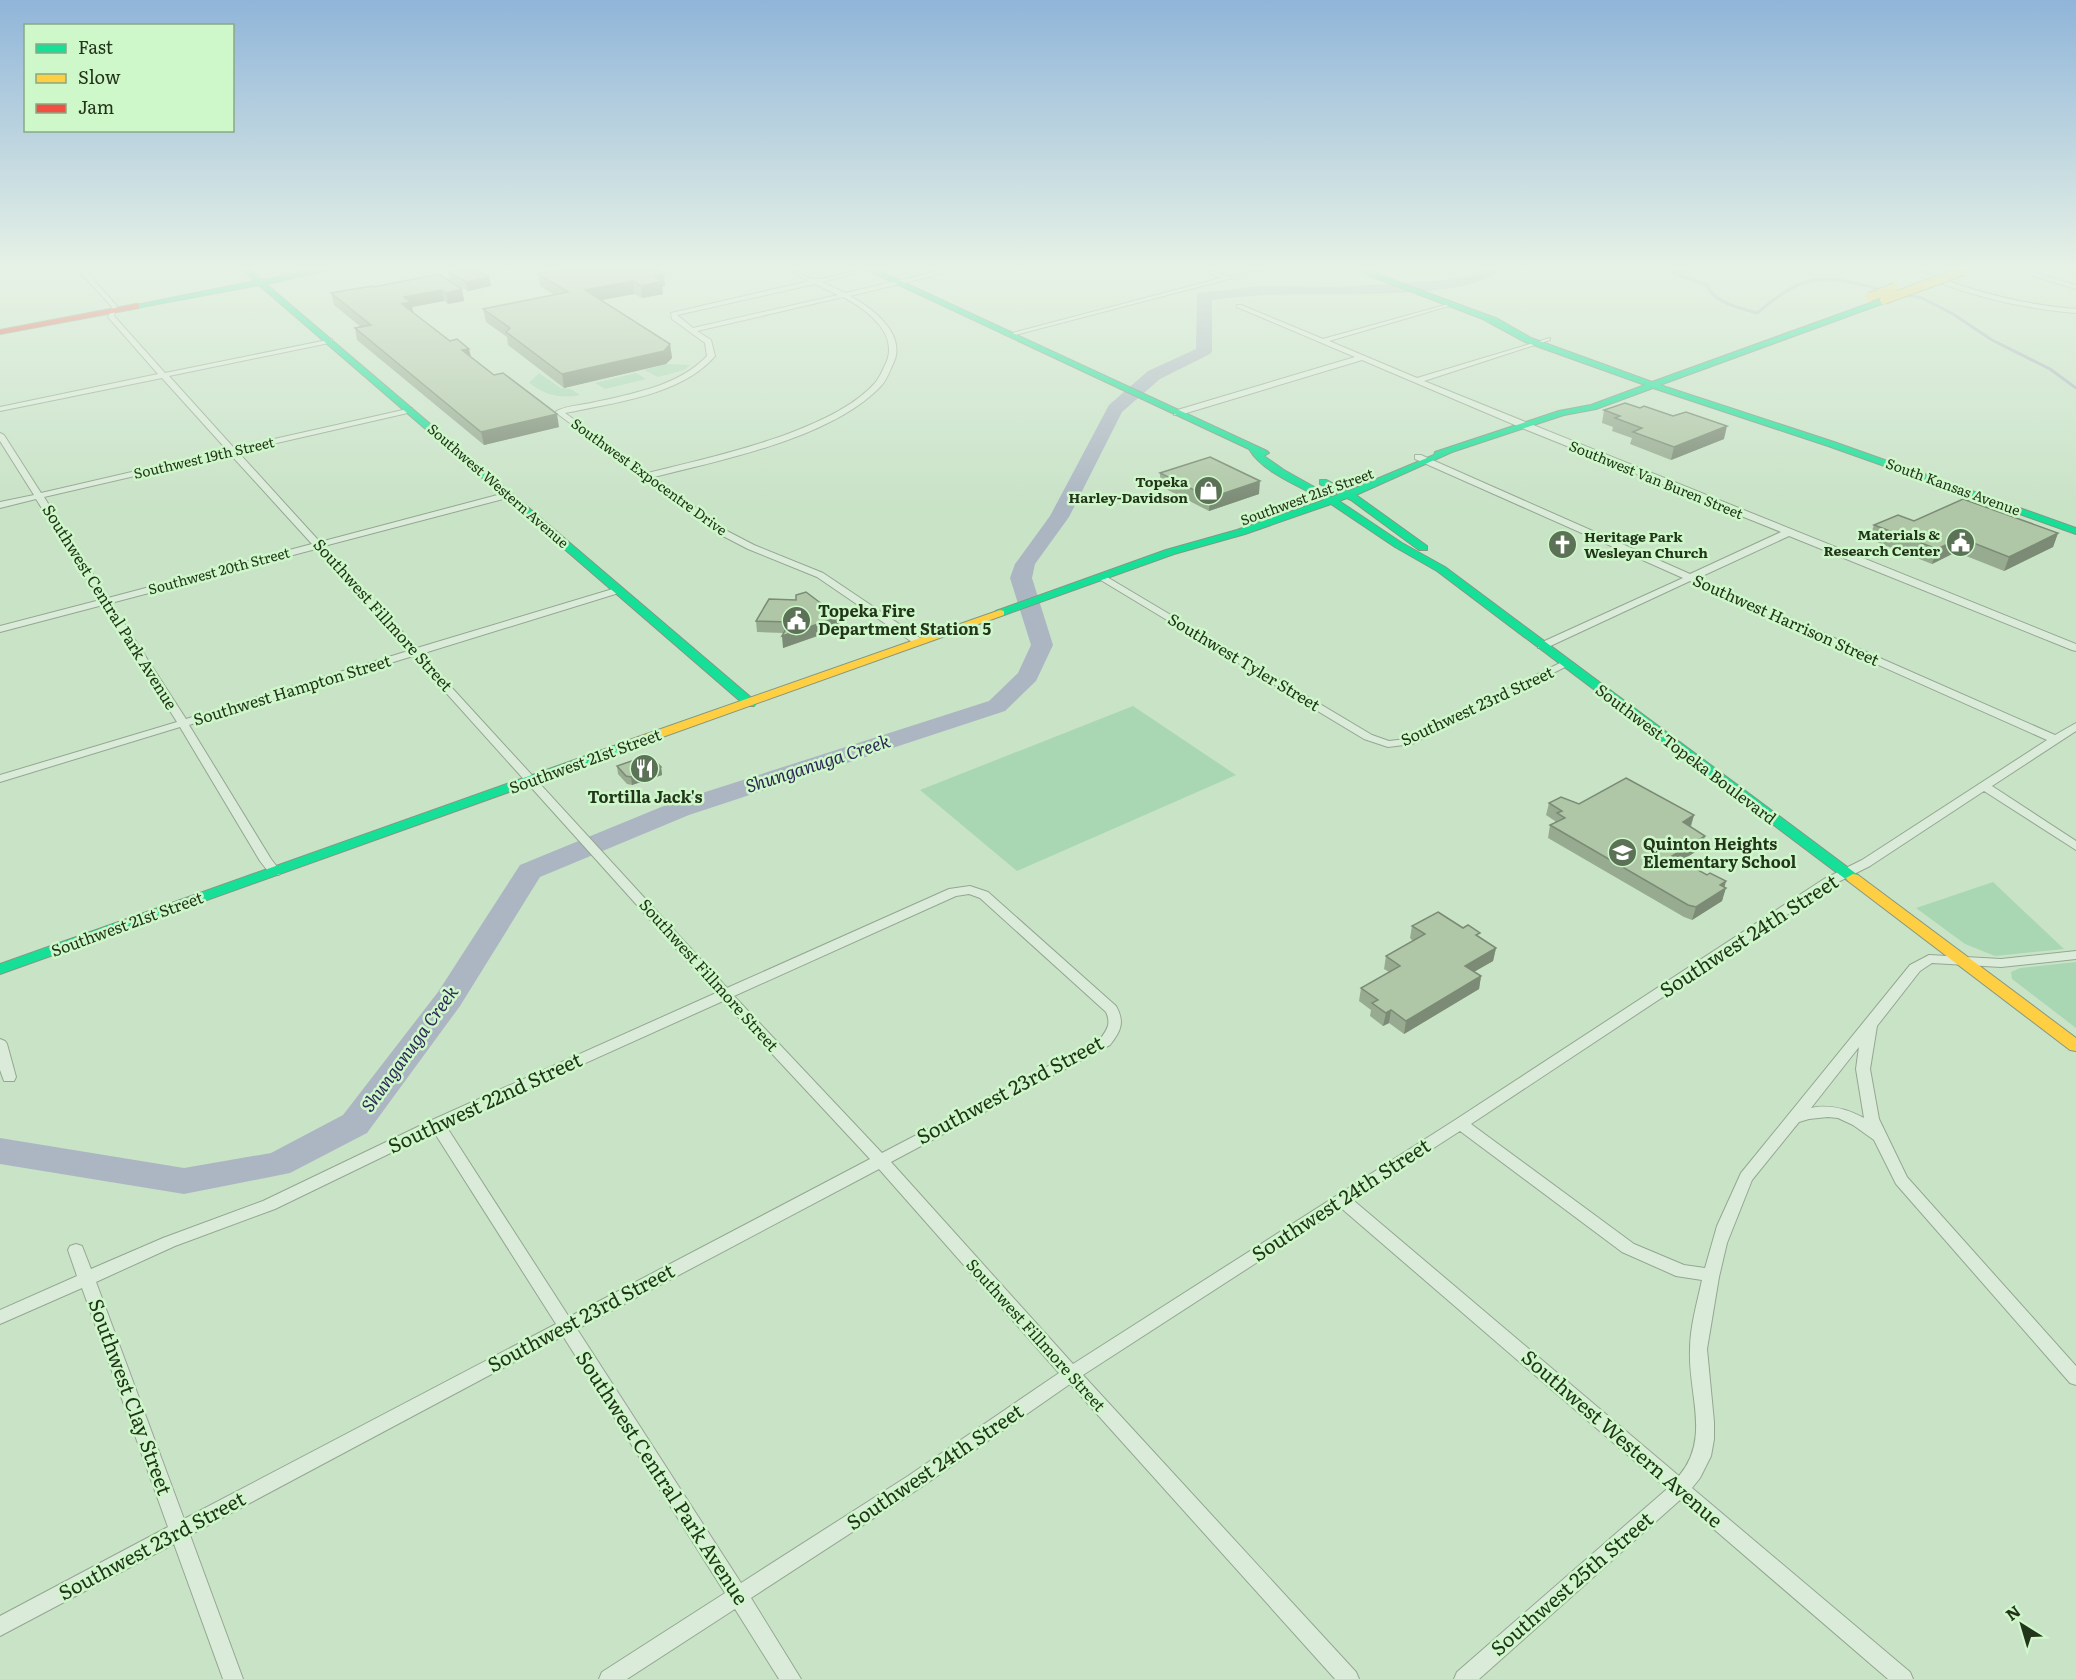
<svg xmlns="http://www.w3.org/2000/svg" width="2076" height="1679" viewBox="0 0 2076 1679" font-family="Literata,serif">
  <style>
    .green { fill: #a9d7b3 }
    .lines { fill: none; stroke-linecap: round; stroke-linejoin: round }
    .stream { stroke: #acb6c2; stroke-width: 3 }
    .river { fill: #acb6c2; fill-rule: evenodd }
    .street-casing { stroke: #94a791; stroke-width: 2 }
    .fast-casing { stroke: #849781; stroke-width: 2 }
    .slow-casing { stroke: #849781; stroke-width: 2 }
    .jam-casing { stroke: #849781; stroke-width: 2 }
    .street { fill: #dbebd9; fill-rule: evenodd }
    .fast { fill: #16e098; fill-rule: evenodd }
    .slow { fill: #ffcf43; fill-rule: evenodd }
    .jam { fill: #f24e42; fill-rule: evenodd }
    .slow-bridge-casing { stroke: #849781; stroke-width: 10; stroke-linecap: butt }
    .slow-bridge { stroke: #ffcf43; stroke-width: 8 }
    .wall { fill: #97ab90 }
    .shaded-wall { fill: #7b8b75 }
    .building { fill: #b0c7a7; stroke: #7b8b75; stroke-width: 1.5 }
    .labels { text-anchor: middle; stroke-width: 5; stroke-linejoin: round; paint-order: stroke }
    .far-street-label { font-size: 14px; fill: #22351a; stroke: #cef7ca }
    .far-poi-label { font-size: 14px; font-weight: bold; fill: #22351a; stroke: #cef7ca; text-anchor: end }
    .street-label { font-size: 16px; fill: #22351a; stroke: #cef7ca }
    .poi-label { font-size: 16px; font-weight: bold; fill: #22351a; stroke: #cef7ca; text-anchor: start }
    .water-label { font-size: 18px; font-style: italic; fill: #2e2856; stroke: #cef7ca }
    .near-street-label { font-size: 20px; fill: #22351a; stroke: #cef7ca }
  </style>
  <rect width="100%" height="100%" fill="#c9e3c7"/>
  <path class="green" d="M667,364L690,365L684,370L658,377L644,370Z
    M539,373L561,388L571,389L580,395C559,399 546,395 529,383Z
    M636,373L646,379L605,389L595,383Z
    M1133,706L1236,775L1017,871L920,790Z
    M1993,882L2064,949L1995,956L1965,944L1916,908Z
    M2076,962V1028L2012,979L2011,972L2020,968Z"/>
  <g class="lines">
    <path class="stream" d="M1685,270L1671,272L1707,285C1713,303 1741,308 1757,313C1808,270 1822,275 1884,290
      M1907,295L1922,298L1953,314L1992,340L2050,369L2076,388"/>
    <path class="river" d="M1481,270H1499C1471,302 1308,292 1262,295C1245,296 1228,298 1212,300V351L1210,354L1160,379L1122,412L1069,517L1035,564L1032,578L1053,645L1036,681L1005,711L689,815L540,877L460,1006L367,1133L290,1173L184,1194L0,1164V1138L184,1168L271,1153L343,1115L438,992L520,865L671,803L989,701L1018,673L1031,645L1010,578L1015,564L1050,516L1109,405L1148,371L1196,349L1197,296L1199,293L1263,286L1336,287L1439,281L1471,276Z"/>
    <defs>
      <path id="street" d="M78,270H85L117,306L114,316L165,373L332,339V343H329L169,376L234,448L412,408V412L238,452L320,542L505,493H511V497L324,546L417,648L616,588H622V592L421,654L727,988L949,889L970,886L988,892L1116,1006C1125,1022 1121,1031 1110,1045L891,1162L1073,1364L1455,1120L1824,879L1862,860L2047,740L1690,581L1546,648H1538V644L1683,578L1415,459V455H1421L1690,574L1781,532L1522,428L1362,360L1180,415H1174V411L1355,357L1237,307V305H1241L1323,339L1452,303V305L1329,341L1417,378L1550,338V340L1424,381L2076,644V651L2072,650L1789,536L1698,578L2055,735L2076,723V731L1992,786L2076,841V850L1984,791L1870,866L1832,885L1471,1124L1634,1244L1684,1265L1705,1268L1717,1226L1741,1173L1910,965L1929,955L2001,959L2076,951V959L2001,967L1932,963L1920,971L1877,1026L1870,1069L1879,1119L1907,1177L2076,1366V1385L2070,1383L1896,1184L1874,1140L1853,1125L1838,1118L1828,1117L1809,1119L1799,1122L1752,1180L1727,1243L1719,1277L1707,1349L1714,1422V1439L1711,1456L1700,1478L1692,1488L1910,1672L1913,1679H1888L1680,1500L1479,1679H1454L1457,1672L1667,1489L1341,1208L1083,1375L1356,1672L1359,1679H1335L1070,1384L920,1488L751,1598L801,1679H779L735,1609L627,1679H599L602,1672L725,1593L563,1336L190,1535L243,1679H223L174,1544L0,1636V1616L168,1527L82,1288L0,1324V1310L77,1276L68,1250L70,1246L76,1244L82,1246L91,1269L163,1238L263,1201L432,1120L716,993L413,656L189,725L271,859L281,872L279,875H271L260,861L180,727L0,782V775L177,722L103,605L0,632V626L100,600L36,499L0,508V502L34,495L0,441V433L4,435L41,493L227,450L162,378L0,411V407L158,374L108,317L112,307ZM230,454L312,544L108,598L44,497ZM316,549L408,651L186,719L111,603ZM969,894L980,898L1106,1012C1111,1023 1108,1029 1100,1039L882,1153L734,996L956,896ZM723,1001L870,1159L569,1317L446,1126ZM1859,1047L1856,1069L1864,1118C1847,1109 1830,1104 1811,1108ZM1460,1131L1622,1252L1676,1276L1702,1280C1697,1303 1690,1327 1690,1350C1688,1394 1711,1438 1679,1476L1353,1200ZM434,1132L556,1324L184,1519L96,1282L175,1246L275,1209ZM879,1169L1059,1373L908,1476L741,1583L577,1329Z
        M788,270C799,270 805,278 815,279C825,280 853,270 868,270L822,282L845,293L944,270H957L850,296C874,309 909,336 892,366C889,373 886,381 881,386C832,438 722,460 654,477L729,532L754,545L823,573L923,640V644H915L817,577L748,549L723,536L555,412C565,406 580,405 591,403C631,394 679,386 707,356L705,343L672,319L671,313L809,281ZM815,284L838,295L693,328L677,315ZM843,297C868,310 902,336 884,367C882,372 879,378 875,383C832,432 711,457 648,473L565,413C613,403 682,395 715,356L711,340L697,331Z
        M1203,270C1213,270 1219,275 1228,276C1237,277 1252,270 1263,270L1011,336L1005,335L1221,278Z
        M1908,270H1918C1969,290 2021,305 2076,309V313C2030,309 1986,300 1943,284C1931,280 1918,276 1908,270Z
        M2014,270H2025L2076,285V289Z
        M1102,574L1372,735L1389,741L1406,739L1562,662L1566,661L1571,664L1412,744L1388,747L1364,739L1099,579V575Z
        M0,1039L5,1041L7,1044L16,1077L14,1081H4L0,1070Z"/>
      <path id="fast" d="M243,270H251L262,280L313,270H329L266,284L754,700L756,703L754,706H746L259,285L136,308L132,306L255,281Z
        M867,270H877L1267,451L1269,453L1264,456L1284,470L1332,497L1339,494L1320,484V480H1326L1348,491L1434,455L1435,452L1559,411L1591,405L1645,385L1525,342L1483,319L1355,270H1366L1498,319L1531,338L1652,382L1884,298H1887V302L1660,385L1834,442L2076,528V534L1828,446L1653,388L1596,409L1564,415L1452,452L1356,495L1427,546V550H1419L1351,500L1347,498L1339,501L1402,543L1445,567L1858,875L1860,878L1853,882L1848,881L1437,571L1395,547L1331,504L1245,534L1174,554L1004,615H996V611L1166,550L1237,530L1324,500C1300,486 1263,473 1249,449Z
        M625,742L629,743L631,746L629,749L0,974V964Z"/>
      <path id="slow" d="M1000,610L1004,611V615L629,749H621L619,746L621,743Z
        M1853,874L1858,875L2076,1038V1051L2070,1050L1848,881L1846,878Z"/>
      <path id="jam" d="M136,304H139V308L0,334V330Z"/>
    </defs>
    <use href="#street" class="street-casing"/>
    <use href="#fast" class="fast-casing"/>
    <use href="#slow" class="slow-casing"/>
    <use href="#jam" class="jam-casing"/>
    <use href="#street" class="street"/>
    <use href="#fast" class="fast"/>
    <use href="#slow" class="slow"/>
    <use href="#jam" class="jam"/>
    <defs>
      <path id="slow-bridge" d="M1870,297L1895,287
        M1884,300L1963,271"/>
    </defs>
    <use href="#slow-bridge" class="slow-bridge-casing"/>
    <use href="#slow-bridge" class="slow-bridge"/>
  </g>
  <path class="wall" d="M555,270L665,286L662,287L663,294L642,298L634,294L600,300L670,344L672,358L666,364L564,388L508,345L507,337L486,322L483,309L555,295L540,286L538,274Z
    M448,272L489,277L491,286L468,291L450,280Z
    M374,287L462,289L464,301L448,304L444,301L412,307L414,314L559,427L484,445L357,340L355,328L361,327L334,305L331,293Z
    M1604,410L1724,439L1671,460L1630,444L1632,438L1612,431L1613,427L1602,423Z
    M1160,473L1259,494L1209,511L1160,486Z
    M1914,521L2058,533L2053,547L2004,571L1956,552L1932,564L1869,539L1874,525Z
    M839,617L840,628L783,648L784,633L757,632L756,621Z
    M617,766L661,767L662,775L632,785L627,784L618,774Z
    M1549,803L1579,804L1694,815L1691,827L1702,848L1681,861L1707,875L1726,881L1722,901L1692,920L1684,917L1548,838L1550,825L1555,823V821L1546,815Z
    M1412,926L1463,928L1496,948L1493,961L1474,972L1481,976L1479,989L1404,1034L1389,1023L1383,1026L1370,1016L1371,1010L1359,1001L1361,988L1389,972L1384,969L1386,956L1413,941L1410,938Z"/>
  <path class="shaded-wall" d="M664,274L665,286L662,287L663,294L642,298L641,286L654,277Z
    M489,277L491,286L468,291L466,282Z
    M633,281L634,294L587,303L585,290Z
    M462,289L464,301L448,304L446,293Z
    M442,290L444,301L412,307L414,314L402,304L404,297Z
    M670,344L672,358L666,364L564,388L562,374Z
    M469,349L472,361L462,350Z
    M557,414L559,427L484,445L481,432Z
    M1727,426L1724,439L1671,460L1674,447Z
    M1260,481L1259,494L1209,511L1210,498Z
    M2058,533L2053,547L2004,571L2009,557Z
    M1961,538L1956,552L1932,564L1937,549Z
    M839,617L840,628L783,648L782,636Z
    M661,767L662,775L632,785L631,777Z
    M1694,815L1690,827L1683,822Z
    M1705,836L1702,848L1668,868L1672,856Z
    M1726,881L1723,890L1726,888L1722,901L1692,920L1696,907L1720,885Z
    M1496,948L1493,961L1463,978L1465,966Z
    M1481,976L1479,989L1404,1034L1406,1021Z
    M1391,1010L1389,1023L1383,1026L1386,1013Z"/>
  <path class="building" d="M456,270H477L489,277L466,282L448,272Z
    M555,270H658L664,274L654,277L662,281L641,286L633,281L585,290L670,344L664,351L562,374L506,332L510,328L483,309L568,292L538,274Z
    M439,274L462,289L446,293L442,290L404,297L411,302L402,304L450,341L457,339L469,349L462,350L494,375L503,373L557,414L481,432L355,328L371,325L331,293L372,286L374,287Z
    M1625,403L1640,408L1644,406L1673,416L1686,412L1727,426L1674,447L1633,432L1642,428L1615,418L1620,416L1604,410Z
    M1210,457L1260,481L1210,498L1160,473Z
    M1963,499L2058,533L2009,557L1961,538L1937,549L1874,525L1898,515L1914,521Z
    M806,592L839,617L782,636L790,622L756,621L769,599L796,600V595Z
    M649,755L661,767L631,777L626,776L617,766Z
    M1626,778L1694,815L1683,822L1705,836L1672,856L1707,875L1710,873L1726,881L1720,885L1726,888L1696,907L1688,905L1550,825L1565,818L1557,813L1562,811L1549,803L1561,797L1579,804Z
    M1438,912L1463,928L1468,925L1480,933L1476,935L1496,948L1465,966L1481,976L1406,1021L1391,1010L1386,1013L1372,1003L1378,1000L1361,988L1400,966L1386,956L1425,934L1412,926Z"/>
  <linearGradient id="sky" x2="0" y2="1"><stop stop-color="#90b5d9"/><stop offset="0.53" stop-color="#e7f2e6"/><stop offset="1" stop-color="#e7f2e6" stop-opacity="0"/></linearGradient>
  <rect width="2076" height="505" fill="url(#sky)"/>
  <defs>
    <symbol id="shop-disc" viewBox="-11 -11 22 22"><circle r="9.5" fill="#5c7257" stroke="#cef7ca"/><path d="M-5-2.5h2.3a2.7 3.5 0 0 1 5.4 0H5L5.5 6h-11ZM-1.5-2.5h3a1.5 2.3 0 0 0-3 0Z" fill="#fff"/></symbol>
    <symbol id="civic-disc" viewBox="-11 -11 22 22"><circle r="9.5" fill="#5c7257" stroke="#cef7ca"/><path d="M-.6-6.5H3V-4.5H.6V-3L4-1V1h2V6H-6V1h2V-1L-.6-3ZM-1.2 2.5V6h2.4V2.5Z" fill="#fff"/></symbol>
    <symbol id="church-disc" viewBox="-11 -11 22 22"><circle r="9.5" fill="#5c7257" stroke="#cef7ca"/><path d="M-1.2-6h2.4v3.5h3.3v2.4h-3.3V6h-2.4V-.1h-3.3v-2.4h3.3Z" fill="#fff"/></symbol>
    <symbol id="restaurant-disc" viewBox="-11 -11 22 22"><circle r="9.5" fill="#5c7257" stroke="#cef7ca"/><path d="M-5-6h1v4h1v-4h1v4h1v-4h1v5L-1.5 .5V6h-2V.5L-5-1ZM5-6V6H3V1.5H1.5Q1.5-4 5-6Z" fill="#fff"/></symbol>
    <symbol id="school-disc" viewBox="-11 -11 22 22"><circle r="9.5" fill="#5c7257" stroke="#cef7ca"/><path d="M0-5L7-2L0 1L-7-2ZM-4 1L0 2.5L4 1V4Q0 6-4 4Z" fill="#fff"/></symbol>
  </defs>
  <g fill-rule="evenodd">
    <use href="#shop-disc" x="1192" y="474" width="33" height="33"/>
    <use href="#civic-disc" x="1944" y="526" width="33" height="33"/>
    <use href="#church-disc" x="1546" y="528" width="33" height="33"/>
    <use href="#civic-disc" x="780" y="604" width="33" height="33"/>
    <use href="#restaurant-disc" x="628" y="752" width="33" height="33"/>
    <use href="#school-disc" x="1606" y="836" width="33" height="33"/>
  </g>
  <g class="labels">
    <g class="far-street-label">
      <text transform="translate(204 458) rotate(-13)" y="5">Southwest 19th Street</text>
      <text transform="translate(649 477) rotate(36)" y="5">Southwest Expocentre Drive</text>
      <text transform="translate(1656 480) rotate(22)" y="5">Southwest Van Buren Street</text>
      <text transform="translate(498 486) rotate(41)" y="5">Southwest Western Avenue</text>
      <text transform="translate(1953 487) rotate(20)" y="5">South Kansas Avenue</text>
      <text transform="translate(1307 497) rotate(-20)" y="5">Southwest 21st Street</text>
      <text transform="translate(219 571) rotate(-15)" y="5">Southwest 20th Street</text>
    </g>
    <g class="far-poi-label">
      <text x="1188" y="487">Topeka<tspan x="1188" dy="16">Harley-Davidson</tspan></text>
      <text x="1940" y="540">Materials &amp;<tspan x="1940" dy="16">Research Center</tspan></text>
      <text x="1584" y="542" text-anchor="start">Heritage Park<tspan x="1584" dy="16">Wesleyan Church</tspan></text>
    </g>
    <g class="street-label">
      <text transform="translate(110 607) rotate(58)" y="6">Southwest Central Park Avenue</text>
      <text transform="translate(383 615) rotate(48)" y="6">Southwest Fillmore Street</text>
      <text transform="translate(1786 620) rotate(24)" y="6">Southwest Harrison Street</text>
      <text transform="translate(1244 662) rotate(31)" y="6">Southwest Tyler Street</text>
      <text transform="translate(292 690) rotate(-17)" y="6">Southwest Hampton Street</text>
      <text transform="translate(1477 706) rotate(-25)" y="6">Southwest 23rd Street</text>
      <text transform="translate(1686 754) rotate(37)" y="6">Southwest Topeka Boulevard</text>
      <text transform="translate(585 761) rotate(-20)" y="6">Southwest 21st Street</text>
      <text transform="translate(127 924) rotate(-20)" y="6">Southwest 21st Street</text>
      <text transform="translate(709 975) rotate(48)" y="6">Southwest Fillmore Street</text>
      <text transform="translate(1036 1335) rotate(48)" y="6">Southwest Fillmore Street</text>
    </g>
    <g class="poi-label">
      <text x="818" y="617">Topeka Fire<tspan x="818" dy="18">Department Station 5</tspan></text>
      <text x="645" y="803" text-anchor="middle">Tortilla Jack's</text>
      <text x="1643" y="850">Quinton Heights<tspan x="1643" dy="18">Elementary School</tspan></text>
    </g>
    <g class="water-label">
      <text transform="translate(818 764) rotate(-18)" y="6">Shunganuga Creek</text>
      <text transform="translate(410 1049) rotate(-54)" y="6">Shunganuga Creek</text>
    </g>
    <g class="near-street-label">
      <text transform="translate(1749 936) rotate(-33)" y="7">Southwest 24th Street</text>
      <text transform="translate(1010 1090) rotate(-28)" y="7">Southwest 23rd Street</text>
      <text transform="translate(485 1103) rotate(-25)" y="7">Southwest 22nd Street</text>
      <text transform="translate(1341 1200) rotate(-33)" y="7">Southwest 24th Street</text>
      <text transform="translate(581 1318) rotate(-28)" y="7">Southwest 23rd Street</text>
      <text transform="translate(130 1397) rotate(70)" y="7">Southwest Clay Street</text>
      <text transform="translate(1622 1439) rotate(41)" y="7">Southwest Western Avenue</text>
      <text transform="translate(935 1467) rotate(-34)" y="7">Southwest 24th Street</text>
      <text transform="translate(662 1478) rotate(57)" y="7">Southwest Central Park Avenue</text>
      <text transform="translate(152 1546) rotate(-28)" y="7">Southwest 23rd Street</text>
      <text transform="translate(1572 1584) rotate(-41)" y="7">Southwest 25th Street</text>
    </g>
  </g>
  <rect x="24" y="24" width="210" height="108" fill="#cef7ca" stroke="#89a984" stroke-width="1.5"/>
  <rect x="36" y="44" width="30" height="9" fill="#16e098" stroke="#89a984" stroke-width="1.5"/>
  <text x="78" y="54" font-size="18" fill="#22351a">Fast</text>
  <rect x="36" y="74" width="30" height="9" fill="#ffcf43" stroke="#89a984" stroke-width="1.5"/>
  <text x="78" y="84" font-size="18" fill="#22351a">Slow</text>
  <rect x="36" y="104" width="30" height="9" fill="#f24e42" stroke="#89a984" stroke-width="1.5"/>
  <text x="78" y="114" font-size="18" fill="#22351a">Jam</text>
  <g transform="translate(2022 1625) rotate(323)" stroke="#cef7ca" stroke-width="4.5" paint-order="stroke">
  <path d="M0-4.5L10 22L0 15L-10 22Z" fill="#22351a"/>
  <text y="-9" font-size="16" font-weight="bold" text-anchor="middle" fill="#22351a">N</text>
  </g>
</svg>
